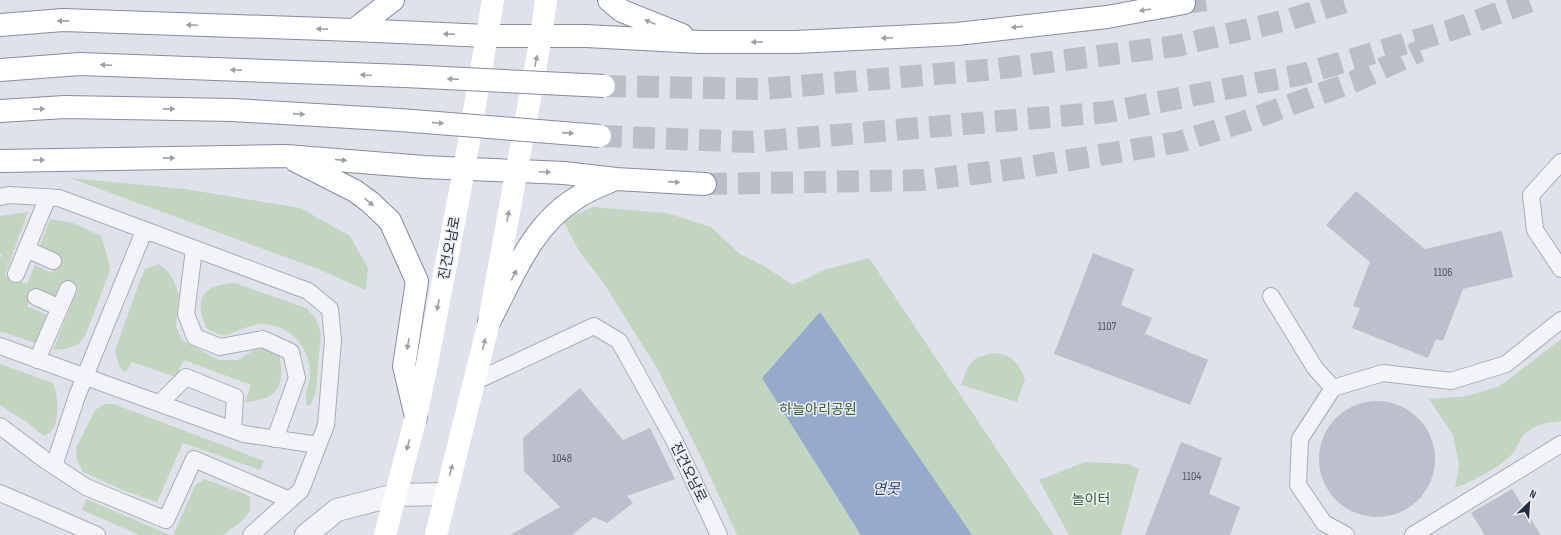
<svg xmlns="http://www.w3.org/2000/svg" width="1561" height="535" viewBox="0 0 1561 535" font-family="'Sofia Sans Condensed','Noto Sans KR',sans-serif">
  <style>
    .green { fill: #c2d5bf }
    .water { fill: #96aace }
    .building { fill: #bcc0cd }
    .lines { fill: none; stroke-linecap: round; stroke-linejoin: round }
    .highway-tunnel { stroke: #babec9; stroke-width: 22; stroke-dasharray: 22 11; stroke-linecap: butt }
    .lane-casing { stroke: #a8acb8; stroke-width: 18 }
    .street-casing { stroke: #a8acb8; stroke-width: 24 }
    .highway-casing { stroke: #858ca2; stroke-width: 24 }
    .lane { stroke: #f2f4f8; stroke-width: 16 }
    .street { stroke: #f2f4f8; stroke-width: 22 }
    .secondary { stroke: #fff; stroke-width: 22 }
    .highway { stroke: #fff; stroke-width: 22 }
    .highway-bridge-casing { stroke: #858ca2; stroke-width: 24; stroke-linecap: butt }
    .highway-bridge { stroke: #fff; stroke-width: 22 }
    .oneway { fill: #9da0aa }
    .labels { text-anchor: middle; stroke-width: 3; stroke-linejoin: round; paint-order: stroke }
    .number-label { font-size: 12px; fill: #4c5266 }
    .street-label { font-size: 14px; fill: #262d43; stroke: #eff1f7 }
    .park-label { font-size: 14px; fill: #346032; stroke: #eff1f7 }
    .water-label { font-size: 15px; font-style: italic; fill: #2c447b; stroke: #eff1f7 }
  </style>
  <rect width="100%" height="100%" fill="#dfe2ea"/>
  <path class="green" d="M70,178L185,189L300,208L350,236L368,268L366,290L318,269Z
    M593,207L667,213L711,227L740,254L764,266L793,285L824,270L869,258L1054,535H737L706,467L657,368L603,282L579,251L563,220Z
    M28,212L5,275L27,284L35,265L52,273L58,255L39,248L50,219L73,223L101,236L107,255L110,270L86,334L79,344L66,349L53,350L78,288L63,281L56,298L35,289L27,306L47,315L35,343L0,331V259L2,254L0,253V216Z
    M159,264L169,273L175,284L179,295L176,326L181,339L218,360H238L254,350L268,348L279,355C286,386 278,400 245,402L251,385L184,360L176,377L132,362L125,373L119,366L115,351L139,283L145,269Z
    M235,283L306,308L315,317L321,333L316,390L311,404L307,406C303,392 311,383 310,370C308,345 288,324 262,324C251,324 235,332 224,336L207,329C193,299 202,285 235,283Z
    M1561,339V421C1546,423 1533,424 1522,437C1519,442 1517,448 1513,453C1502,466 1471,482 1455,488L1459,465L1453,435L1429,399L1467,396L1500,386Z
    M998,353C1015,358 1019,364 1025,379L1017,402L961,385C970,361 971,356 998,353Z
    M0,364L53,383C58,393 60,420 52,430C51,433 47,434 44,436L32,426L0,405Z
    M105,404H114L264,461L260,470L183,443L157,502L125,491L83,472L77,460L76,448L95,410Z
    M1085,462L1128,464L1139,469L1121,535H1069L1039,480Z
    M204,479L245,494L250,497V511L243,520L223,535H173L195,486Z
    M86,499L170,535H140L82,510Z"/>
  <path class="water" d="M820,312L972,535H861L762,378Z"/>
  <path class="building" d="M1356,191L1425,249L1502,231L1513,277L1463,289L1443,341L1436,339L1428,358L1352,328L1360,308L1353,306L1370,262L1326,225Z
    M1093,253L1134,269L1121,305L1152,318L1145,334L1208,360L1190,405L1054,354Z
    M580,388L623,440L650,428L675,479L627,496L633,503L607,523L594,517L572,535H510L560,507L524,471L523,438Z
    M1319 459a58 58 0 1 1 116 0a58 58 0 1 1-116 0Z
    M1181,442L1222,458L1209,494L1240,507L1230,535H1145Z
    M1512,489L1541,535H1485L1471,513Z"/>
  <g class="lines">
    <path class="highway-tunnel" d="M1184,3L1206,0
      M604,86L764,89L996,69L1176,46L1291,19L1351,0
      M600,136L753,142L1108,112L1303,74L1454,29L1534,0
      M705,184L924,180L1022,168L1179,142L1243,122L1353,82L1420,51"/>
    <defs>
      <path id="lane" d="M1561,162L1531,195L1535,230L1561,269
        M0,197L9,195L59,198L308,291L330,309L333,340L326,425L301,490L251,535
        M26,249L53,261
        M194,249L186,314L195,337L220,347L263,339L291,352L297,378L275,439
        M16,274L48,197
        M1271,296L1315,368L1333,388
        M36,297L60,308
        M0,346L244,434L318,445
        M37,360L68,289
        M474,382L594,326L619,341L674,440L719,535
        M160,403L186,377L235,397L233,430
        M0,426L45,460L86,487L166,520L194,459L290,500
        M54,466L77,396L144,231
        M0,493L97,535
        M1346,535L1324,523L1298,485L1300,439L1333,388L1383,373L1451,381L1506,364L1561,320
        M1413,535L1561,444"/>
      <path id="street" d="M306,535L337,510L395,495L445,494"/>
      <path id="highway" d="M609,0L622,11L682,35
        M0,25L63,20L354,30L393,0
        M354,30L487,36H586L700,42H796L957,34L1107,17L1184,3
        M0,70L80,64L405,76
        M0,111L65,107L233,110L400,120
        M0,161L286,156L424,167L564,173L616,179L705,184
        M296,161L355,191L370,202L390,221L417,281L404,366L416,417
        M489,322C512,279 531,226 575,199C587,190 602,185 616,179"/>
    </defs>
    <use href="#lane" class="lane-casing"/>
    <use href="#street" class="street-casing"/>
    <use href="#highway" class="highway-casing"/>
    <use href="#lane" class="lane"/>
    <use href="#street" class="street"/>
    <path class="secondary" d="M385,535L416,417L426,369L464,170L493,0
      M436,535L489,322L541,37L546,0"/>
    <use href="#highway" class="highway"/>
    <defs>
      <path id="highway-bridge" d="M405,76L604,86
        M400,120L600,136"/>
    </defs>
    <use href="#highway-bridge" class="highway-bridge-casing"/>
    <use href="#highway-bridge" class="highway-bridge"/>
  </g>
  <defs><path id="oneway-solid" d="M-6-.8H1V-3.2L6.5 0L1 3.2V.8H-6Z"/></defs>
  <g class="oneway">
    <use href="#oneway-solid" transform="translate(1145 10) rotate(170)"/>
    <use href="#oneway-solid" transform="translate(63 21) rotate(179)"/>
    <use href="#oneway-solid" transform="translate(650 22) rotate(-158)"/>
    <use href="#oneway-solid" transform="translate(192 25) rotate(-178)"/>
    <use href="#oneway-solid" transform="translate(1017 27) rotate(174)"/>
    <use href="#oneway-solid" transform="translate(322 29) rotate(-178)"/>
    <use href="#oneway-solid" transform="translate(449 34) rotate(-177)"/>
    <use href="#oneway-solid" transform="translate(887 38) rotate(177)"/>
    <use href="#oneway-solid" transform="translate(757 42) rotate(-180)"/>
    <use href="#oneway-solid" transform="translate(536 61) rotate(-79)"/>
    <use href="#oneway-solid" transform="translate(106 65) rotate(-178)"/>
    <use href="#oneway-solid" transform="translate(236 70) rotate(-178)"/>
    <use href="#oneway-solid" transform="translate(366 75) rotate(-178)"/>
    <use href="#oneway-solid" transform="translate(453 79) rotate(-177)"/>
    <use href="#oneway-solid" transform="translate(39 109) rotate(-3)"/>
    <use href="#oneway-solid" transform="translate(169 109) rotate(1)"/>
    <use href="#oneway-solid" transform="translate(299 114) rotate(4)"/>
    <use href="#oneway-solid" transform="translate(438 123) rotate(4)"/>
    <use href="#oneway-solid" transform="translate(568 133) rotate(4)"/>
    <use href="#oneway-solid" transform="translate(169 158) rotate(-1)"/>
    <use href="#oneway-solid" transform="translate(39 160) rotate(-1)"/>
    <use href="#oneway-solid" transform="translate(341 160) rotate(5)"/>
    <use href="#oneway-solid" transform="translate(545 172) rotate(2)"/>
    <use href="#oneway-solid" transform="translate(674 182) rotate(4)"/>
    <use href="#oneway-solid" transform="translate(369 202) rotate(40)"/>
    <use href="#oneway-solid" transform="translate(508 216) rotate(-80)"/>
    <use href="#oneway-solid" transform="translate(514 275) rotate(-62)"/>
    <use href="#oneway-solid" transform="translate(438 305) rotate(101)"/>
    <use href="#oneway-solid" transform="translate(408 344) rotate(100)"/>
    <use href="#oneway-solid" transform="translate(484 344) rotate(-76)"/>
    <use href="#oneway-solid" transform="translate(408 445) rotate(105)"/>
    <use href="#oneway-solid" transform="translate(451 470) rotate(-75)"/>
  </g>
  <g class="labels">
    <g class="number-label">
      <text x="1443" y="276">1106</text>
      <text x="1107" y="330">1107</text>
      <text x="562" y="462">1048</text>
      <text x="1192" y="480">1104</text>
    </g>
    <g class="street-label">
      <text transform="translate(449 248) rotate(-79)" y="5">진건오남로</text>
      <text transform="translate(689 472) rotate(64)" y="5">진건오남로</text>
    </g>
    <g class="park-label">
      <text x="818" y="414">하늘아리공원</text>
      <text x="1091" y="504">놀이터</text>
    </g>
    <g class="water-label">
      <text x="886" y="494">연못</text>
    </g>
  </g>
  <g transform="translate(1529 503) rotate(25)" stroke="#eff1f7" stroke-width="3" paint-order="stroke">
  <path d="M0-3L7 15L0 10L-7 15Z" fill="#262d43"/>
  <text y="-6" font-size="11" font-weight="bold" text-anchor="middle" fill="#262d43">N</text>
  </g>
</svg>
